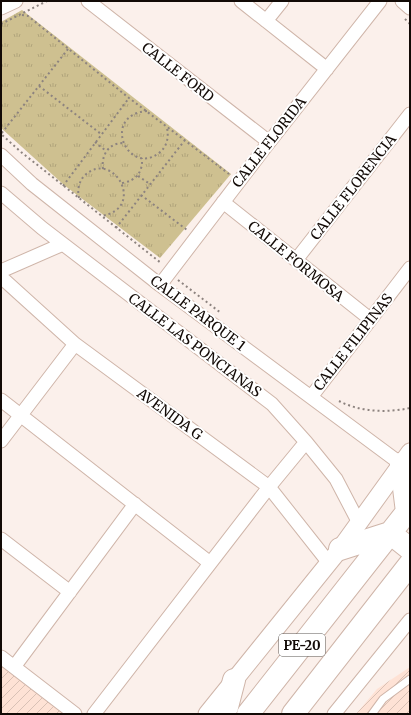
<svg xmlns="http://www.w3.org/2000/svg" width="411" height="715" viewBox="0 0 411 715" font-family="Merriweather,serif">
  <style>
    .industrial { fill: url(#industrial-furrows) }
    .park { fill: url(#park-tufts) }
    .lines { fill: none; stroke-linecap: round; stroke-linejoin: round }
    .service-casing { stroke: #cfb5a9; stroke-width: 9 }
    .minor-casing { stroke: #cfb5a9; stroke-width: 15 }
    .tertiary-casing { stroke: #cfb5a9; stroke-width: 19 }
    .trunk-casing { stroke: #cfb5a9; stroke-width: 24 }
    .path { stroke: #8d837f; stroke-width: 2; stroke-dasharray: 2 3; stroke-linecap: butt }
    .service { stroke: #fff; stroke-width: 7 }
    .minor { stroke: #fff; stroke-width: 13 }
    .tertiary { stroke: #fff; stroke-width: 17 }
    .trunk { stroke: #fff; stroke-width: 22 }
    .labels { text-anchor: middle; stroke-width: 4; stroke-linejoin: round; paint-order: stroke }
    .shield { fill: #fff; stroke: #595451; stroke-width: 1 }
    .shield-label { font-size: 13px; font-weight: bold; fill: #120a06 }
    .street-label { font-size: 14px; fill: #120a06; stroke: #fff }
  </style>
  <defs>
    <pattern id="industrial-furrows" width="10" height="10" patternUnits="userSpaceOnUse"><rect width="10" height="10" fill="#fee2d5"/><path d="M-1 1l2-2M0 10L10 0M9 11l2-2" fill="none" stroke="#d9c1b5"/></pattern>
    <pattern id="park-tufts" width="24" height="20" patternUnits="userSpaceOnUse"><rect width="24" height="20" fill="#cec090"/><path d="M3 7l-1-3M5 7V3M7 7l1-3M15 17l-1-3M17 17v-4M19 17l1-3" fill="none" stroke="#b0a47b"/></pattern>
  </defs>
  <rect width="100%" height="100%" fill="#fbf0eb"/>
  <path class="industrial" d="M1,665L66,714H1Z
    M410,667V714H356L377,689Z"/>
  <path class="park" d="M22,10L231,174L160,258L64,185L1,128V22Z"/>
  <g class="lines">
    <defs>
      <path id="service" d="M372,714L383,699L410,679"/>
      <path id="minor" d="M88,1L269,142
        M241,1L327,69
        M402,1L410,8
        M1,8L16,1
        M266,21L282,1
        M1,155L32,184L160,285L401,464
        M1,193L42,228L272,404L306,442L336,479L359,523
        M223,202L370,319
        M296,260L410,114
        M1,271L63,244
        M1,277L75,344L269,487L329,563
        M160,285L263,150L380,1
        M311,397L410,268
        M1,400L210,563
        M1,441L75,344
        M1,539L70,592
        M1,657L75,714
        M14,667L135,504
        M94,714L269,487L306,442
        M334,714L410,620"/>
      <path id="tertiary" d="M207,714L340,549L410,452"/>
      <path id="trunk" d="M401,464L407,512L410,515
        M390,533L410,549
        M340,549L390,533
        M223,714L227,707L234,680
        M248,714L410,508
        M293,714L410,564"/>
    </defs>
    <use href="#service" class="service-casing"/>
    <use href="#minor" class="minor-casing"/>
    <use href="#tertiary" class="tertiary-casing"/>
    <use href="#trunk" class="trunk-casing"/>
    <path class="path" d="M22,15L28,16L129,98L229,174
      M405,19L410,24
      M1,24L47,1
      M68,49L1,134L21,152L161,263
      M39,86L101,134
      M147,111C100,115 128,177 159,153C167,147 169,137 167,128
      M95,142L106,151
      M103,169C101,156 108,143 123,143
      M138,176L150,184
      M122,183C136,181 143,172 142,158
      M63,186L129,98
      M141,195L187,230
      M79,198C77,190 79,181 85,175C114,149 147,209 101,216
      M116,228L185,140
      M178,280L221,313
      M339,401C360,412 387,413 410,408"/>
    <use href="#service" class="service"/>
    <use href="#minor" class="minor"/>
    <use href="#tertiary" class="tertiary"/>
    <use href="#trunk" class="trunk"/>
  </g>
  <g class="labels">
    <rect class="shield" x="279" y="634" width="46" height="22" rx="3"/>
    <g class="shield-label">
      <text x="302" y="650">PE-20</text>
    </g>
    <g class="street-label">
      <text transform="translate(178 72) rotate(38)" y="5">CALLE FORD</text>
      <text transform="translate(269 142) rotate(-52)" y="5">CALLE FLORIDA</text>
      <text transform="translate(353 187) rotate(-52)" y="5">CALLE FLORENCIA</text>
      <text transform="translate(296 261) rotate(39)" y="5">CALLE FORMOSA</text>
      <text transform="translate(198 313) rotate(37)" y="5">CALLE PARQUE 1</text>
      <text transform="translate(353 342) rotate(-52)" y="5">CALLE FILIPINAS</text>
      <text transform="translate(195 345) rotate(37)" y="5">CALLE LAS PONCIANAS</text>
      <text transform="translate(170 414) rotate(36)" y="5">AVENIDA G</text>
    </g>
  </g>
  <rect width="411" height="715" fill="none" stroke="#120a06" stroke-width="4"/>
</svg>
